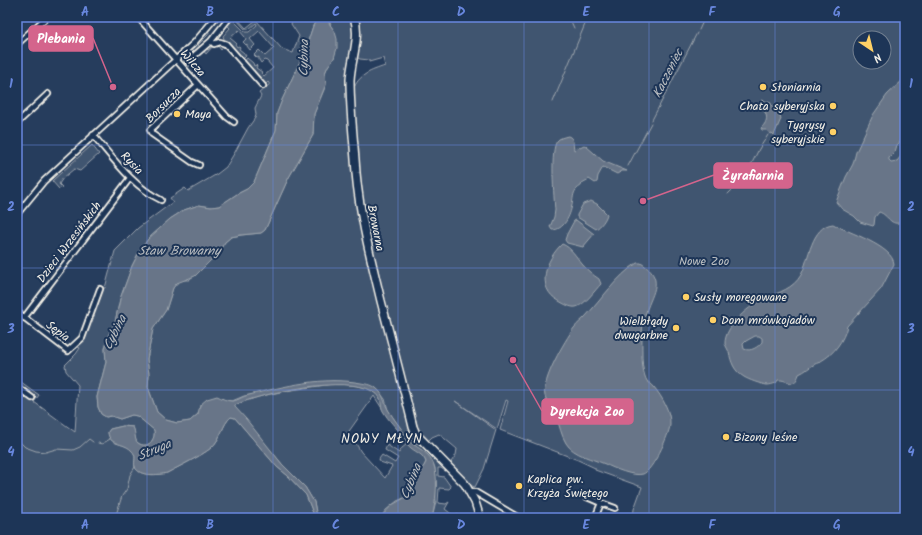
<svg xmlns="http://www.w3.org/2000/svg" width="922" height="535" viewBox="0 0 922 535" font-family="Kalam,sans-serif">
  <style>
    .green { fill: #40546f; stroke: #9aa2ac; fill-rule: evenodd }
    .water { fill: #677588; stroke: #9fa7ae; fill-rule: evenodd }
    .lines { fill: none; stroke-linecap: round; stroke-linejoin: round }
    .stream { stroke: #9fa7ae; stroke-width: 1 }
    .street-casing { stroke: #f4f1e8; stroke-width: 8 }
    .secondary-casing { stroke: #f4f1e8; stroke-width: 10 }
    .street { stroke: #1d3557; stroke-width: 4.5 }
    .secondary { stroke: #1d3557; stroke-width: 7 }
    .grid { fill: none; stroke: #6887de; stroke-width: 1; stroke-opacity: 0.55 }
    .poi-dot { fill: #ffd166; stroke: #1d3557; stroke-width: 1.5 }
    .labels { text-anchor: middle; stroke-width: 4; stroke-linejoin: round; paint-order: stroke }
    .street-label { font-size: 12px; fill: #f4f1e8; stroke: #1d3557 }
    .poi-label { font-size: 12px; fill: #f4f1e8; stroke: #1d3557; text-anchor: start }
    .park-label { font-size: 12px; fill: #bec2c4; stroke: #1d3557 }
    .water-label { font-size: 13px; font-style: italic; fill: #bcbfc2; stroke: #1d3557 }
    .neighbourhood-label { font-size: 13px; letter-spacing: 1px; fill: #f4f1e8; stroke: #1d3557 }
    .leader { fill: none; stroke: #d4648c; stroke-width: 1.5 }
    .callout-dot { fill: #d4648c; stroke: #1d3557; stroke-width: 1.5 }
    .callout { fill: #d4648c; stroke: #d4648c; stroke-width: 1.5 }
    .callout-label { font-size: 13px; text-anchor: middle; font-weight: bold; fill: #fff }
    .neatline { fill: none; stroke: #6887de; stroke-width: 1.5 }
    .grid-label { font-size: 13px; text-anchor: middle; font-weight: bold; fill: #6887de }
  </style>
  <rect width="100%" height="100%" fill="#263d5d"/>
  <filter id="ink" filterUnits="userSpaceOnUse"><feTurbulence type="fractalNoise" baseFrequency=".025" numOctaves="2"/><feDisplacementMap in="SourceGraphic" scale="8" xChannelSelector="R" yChannelSelector="G"/><feConvolveMatrix kernelMatrix="1 2 1 2 8 2 1 2 1" color-interpolation-filters="sRGB"/></filter>
  <g filter="url(#ink)">
    <path class="green" d="M236,17L246,28L256,20L282,49L293,53L299,36L291,24L293,17H318L313,26L304,53L282,100L277,113L276,130L254,182L247,189L237,194L219,206L211,207L199,205L184,210L170,219L148,239L139,252L132,266L120,299L115,322L108,336L105,349L106,362L97,397L98,407L101,414L106,417L111,416L120,419L132,415L137,416L154,430C156,439 148,450 138,443C134,440 135,432 133,427L123,426L110,429L108,432C109,446 123,442 132,450C138,456 133,461 135,467C139,477 159,475 167,473C180,466 201,456 211,448C222,438 222,424 231,417L235,418L277,467L287,475L306,495L315,518H17V379L39,395L34,402L75,432L78,385L66,371L65,365L76,354L80,348L78,347L76,349V347L81,343L84,337L97,301L103,288H105L115,251L138,228L173,202L170,198L185,188L188,191L217,174L226,167L235,152L248,128L255,118L256,115L255,108L261,96L259,93L269,85V83L268,82L266,84H264L244,62L247,58L253,63L254,66L256,65L257,66L256,68L262,72L261,73L264,76L273,68L267,61L264,60L261,63L259,60V57L257,58L254,55L259,50L265,56L274,48L259,31L250,39L255,45L250,50L247,46V44L246,45L243,42L246,39L245,37L239,30L230,38L236,43L235,44L237,47L239,46L240,47L239,49L244,53L246,56L242,60L226,42L223,41L224,39L223,36L230,28L227,25L217,36L218,41L215,42L214,39L231,19L233,20L245,32H249L257,25L256,23L249,29H245L236,19Z
      M334,17L336,18L351,17L353,35L349,68L355,175L413,439L410,442L409,441L388,410L385,399L376,388L333,381L244,396L232,401L225,400L198,414L190,421L177,423L166,420L157,412L148,387L149,374L147,359L153,329L166,310L173,288L177,283L182,280H189L217,254L225,242L231,237L241,235L261,233L265,230L288,179L313,135L314,114L326,85L325,73L328,66L334,58L335,32L330,25L331,24L329,21Z
      M356,17H905V518H633L634,509L642,487L595,470V468L578,460L500,430L508,401L506,400L497,429L455,401L496,430L484,469L475,487L469,485L462,475L450,465L452,463L451,462L456,455L457,449L439,434L432,437L428,441L419,432L408,393L410,392L408,391L372,257L361,195L353,90C359,74 371,71 385,66L383,58L369,62V60L360,59L356,57ZM860,38H884V62H860Z
      M208,33H210L198,45L204,50L206,48L208,50L212,46L210,44L216,46L220,44L225,46L221,50L218,46H213L206,54L203,50L191,61L193,63L186,69L180,62L181,59Z
      M92,145L99,154L80,171L74,169L63,178L59,184L62,187L59,189L52,181Z
      M333,384C347,385 375,384 381,400C382,403 382,407 383,410L374,396L347,434L355,442L361,452L385,478L392,466L380,462L379,459L382,455L395,463L398,458L385,450L387,445L399,453L402,448L406,445L405,442L406,441C412,450 423,453 426,462L424,466L417,474L412,491L406,497L397,501L386,510L380,518H321L316,512L314,502L305,487L282,464L234,407L235,405C266,392 300,389 333,384Z
      M418,443C431,448 451,474 461,485L447,470L445,471L441,468H438V476L444,477L451,487L449,489L439,488L438,503L446,504L449,502L445,509L455,517L457,514L459,516L458,518H432L436,502L435,468C431,454 421,452 412,444Z"/>
    <path class="water" d="M318,17H324L328,19L330,17H334L329,21V23L335,32L337,39V48L334,58L328,66L325,73L326,84L314,114L313,135L288,179L265,230L261,233L241,235L231,237L225,242L217,254L195,276L177,283L173,288L166,310L153,329L147,359L149,374L148,387L157,412L166,420L177,423L190,421L198,414L200,405L207,399L217,396C222,398 226,401 232,401C237,401 243,396 249,395C285,386 324,376 361,383C366,384 371,384 376,388C385,395 383,402 389,411C393,418 398,424 403,431L404,434L402,435C396,427 388,420 383,411C379,403 384,397 372,391C346,375 262,393 235,405V407L246,419L282,464L305,487L314,502L316,512L321,518H315L306,495L287,475L277,467L235,418L231,417C222,424 222,438 211,448C201,456 180,466 167,473C159,475 139,477 135,467C133,461 138,456 131,450C123,442 109,446 108,432L110,429L123,426L133,427C136,432 134,440 138,443C148,450 156,439 154,430L137,416L132,415L120,419L111,416L106,417L101,414L98,407L97,397L106,362L105,349L108,336L115,322L120,299L132,266L139,252L148,239L170,219L184,210L199,205L211,207L219,206L237,194L247,189L254,182L276,130L277,113L282,100L304,53L313,26Z
      M905,78V143L901,141L897,145L895,152L889,158V160L891,162L897,161L905,151V218L902,222C890,227 889,215 879,212L875,217L874,225L873,226L860,222L854,216L842,209L836,202L846,177L853,164L856,152L873,115L887,95Z
      M762,100L771,103V105L774,107V110L780,115L781,119L774,135L772,133L770,134L766,130H762L761,128C769,121 768,113 760,107Z
      M568,136C574,138 573,144 574,150L584,145L586,146L603,161L627,171H622L617,174L603,167L598,176L597,182L595,183L589,179L582,183L581,186C581,186 576,189 576,190C573,193 573,200 572,205C570,216 564,230 552,230L550,227L554,217L555,210C554,198 550,150 557,141C559,138 564,137 568,136Z
      M591,201L597,204L607,214C606,219 601,226 596,229L577,217V215L583,204Z
      M576,220L594,234L583,247L567,243L565,240L567,234L574,221Z
      M833,224C847,232 893,246 894,264L881,289L847,326C844,340 834,354 821,361C819,363 817,363 815,364C809,367 806,371 799,374C794,390 788,379 778,380L776,383C773,384 770,385 767,385C760,384 749,380 744,377C734,371 731,362 729,352C728,349 726,347 725,344C724,326 751,304 766,298C779,292 793,289 801,275C809,260 811,226 833,224ZM755,336H759L762,338V342C758,347 751,352 744,349L743,344L746,341Z
      M562,244C571,247 577,258 582,264C587,270 593,275 599,279L601,284C595,290 585,305 576,307C571,308 564,304 559,301C535,288 546,259 562,244Z
      M637,263H641C665,279 653,291 646,312C641,326 642,340 642,354C642,362 643,374 647,381C649,383 652,384 654,387C662,397 671,412 670,425C669,436 652,471 643,474C634,477 613,468 605,464C593,459 573,455 566,443C561,435 560,426 556,417C553,410 547,404 545,396C541,381 565,340 574,328C577,324 581,321 585,317C602,299 616,277 637,263Z
      M407,438C413,446 421,448 428,455C441,468 436,501 432,518H380L392,505L406,497L412,491L417,474L424,466L426,462C423,454 417,453 411,448C408,446 406,442 405,439Z"/>
    <g class="lines">
      <path class="stream" d="M569,17L574,28
        M699,30L705,17
        M553,102L588,17
        M652,120L697,33
        M628,166L651,123
        M744,179L759,149L768,135
        M728,194L734,188
        M17,439L25,447L36,451L46,452L56,449L73,450L80,447L89,439L93,442
        M98,443L102,444L110,439
        M115,518L122,496L127,489L130,475L135,467"/>
      <defs>
        <path id="street" d="M138,17L227,117L234,122
          M230,17L211,41L214,44L220,42L226,44L263,86
          M17,44L47,17
          M188,61L211,41
          M198,85L150,130L152,134L192,162L199,165
          M17,123L48,94
          M93,135C113,158 132,186 161,200
          M17,214L44,181L194,43L216,17
          M17,312L68,351L82,338L100,289
          M24,318L130,178
          M17,387L32,398
          M470,491L475,492L519,518
          M587,497L601,503L595,518
          M601,503L615,508"/>
        <path id="secondary" d="M354,17C361,37 351,59 350,80C350,111 354,142 356,173C360,217 371,259 381,301C392,343 403,385 413,427L416,434L465,484L475,502L480,518"/>
      </defs>
      <use href="#street" class="street-casing"/>
      <use href="#secondary" class="secondary-casing"/>
      <use href="#street" class="street"/>
      <use href="#secondary" class="secondary"/>
    </g>
  </g>
  <path class="grid" d="M147,17V518M273,17V518M398,17V518M524,17V518M649,17V518M775,17V518M17,145H905M17,268H905M17,390H905"/>
  <g class="poi-dot">
    <circle cx="763" cy="87" r="4"/>
    <circle cx="833" cy="106" r="4"/>
    <circle cx="177" cy="114" r="4"/>
    <circle cx="833" cy="132" r="4"/>
    <circle cx="686" cy="297" r="4"/>
    <circle cx="713" cy="320" r="4"/>
    <circle cx="676" cy="328" r="4"/>
    <circle cx="726" cy="437" r="4"/>
    <circle cx="519" cy="486" r="4"/>
  </g>
  <g class="labels">
    <g class="street-label">
      <text transform="translate(193 63) rotate(49)" y="4">Wilcza</text>
      <text transform="translate(163 105) rotate(-45)" y="4">Borsucza</text>
      <text transform="translate(132 163) rotate(46)" y="4">Rysia</text>
      <text transform="translate(376 228) rotate(79)" y="4">Browarna</text>
      <text transform="translate(69 242) rotate(-53)" y="4">Dzieci Wrzesińskich</text>
      <text transform="translate(58 331) rotate(37)" y="4">Sępia</text>
    </g>
    <g class="poi-label">
      <text x="771" y="91">Słoniarnia</text>
      <text x="825" y="110" text-anchor="end">Chata syberyjska</text>
      <text x="185" y="118">Maya</text>
      <text x="825" y="129" text-anchor="end">Tygrysy<tspan x="825" dy="14">syberyjskie</tspan></text>
      <text x="694" y="301">Susły moręgowane</text>
      <text x="721" y="324">Dom mrówkojadów</text>
      <text x="668" y="325" text-anchor="end">Wielbłądy<tspan x="668" dy="14">dwugarbne</tspan></text>
      <text x="734" y="441">Bizony leśne</text>
      <text x="527" y="483">Kaplica pw.<tspan x="527" dy="14">Krzyża Świętego</tspan></text>
    </g>
    <g class="park-label">
      <text x="704" y="265">Nowe Zoo</text>
    </g>
    <g class="water-label">
      <text transform="translate(303 58) rotate(-89)" y="5">Cybina</text>
      <text transform="translate(667 73) rotate(-63)" y="5">Kaczeniec</text>
      <text x="179" y="255">Staw Browarny</text>
      <text transform="translate(114 332) rotate(-64)" y="5">Cybina</text>
      <text transform="translate(154 449) rotate(-23)" y="5">Struga</text>
      <text transform="translate(410 481) rotate(-68)" y="5">Cybina</text>
    </g>
    <g class="neighbourhood-label">
      <text x="382" y="443">NOWY MŁYN</text>
    </g>
  </g>
  <path class="leader" d="M113 87L93 38M643 201L714 175M513 360L542 411"/>
  <g class="callout-dot">
    <circle cx="113" cy="87" r="4"/>
    <circle cx="643" cy="201" r="4"/>
    <circle cx="513" cy="360" r="4"/>
  </g>
  <g class="callout">
    <rect x="29" y="26" width="64" height="25" rx="4"/>
    <rect x="714" y="163" width="78" height="25" rx="4"/>
    <rect x="542" y="399" width="91" height="25" rx="4"/>
  </g>
  <g class="callout-label">
    <text x="61" y="43">Plebania</text>
    <text x="753" y="180">Żyrafiarnia</text>
    <text x="587" y="416">Dyrekcja Zoo</text>
  </g>
  <rect width="922" height="535" fill="none" stroke="#1d3557" stroke-width="44"/>
  <g transform="translate(872 50) rotate(145)"><circle r="19" fill="#1d3557" stroke="#738091"/>
  <path d="M0-3L7 15L0 10L-7 15Z" fill="#ffd166"/>
  <text y="-6" font-size="11" font-weight="bold" text-anchor="middle" fill="#f4f1e8">N</text>
  </g>
  <rect x="22" y="22" width="878" height="491" class="neatline"/>
  <g class="grid-label">
    <text x="85" y="16">A</text>
    <text x="210" y="16">B</text>
    <text x="336" y="16">C</text>
    <text x="461" y="16">D</text>
    <text x="586" y="16">E</text>
    <text x="712" y="16">F</text>
    <text x="837" y="16">G</text>
    <text x="11" y="88">1</text>
    <text x="911" y="88">1</text>
    <text x="11" y="211">2</text>
    <text x="911" y="211">2</text>
    <text x="11" y="333">3</text>
    <text x="911" y="333">3</text>
    <text x="11" y="456">4</text>
    <text x="911" y="456">4</text>
    <text x="85" y="529">A</text>
    <text x="210" y="529">B</text>
    <text x="336" y="529">C</text>
    <text x="461" y="529">D</text>
    <text x="586" y="529">E</text>
    <text x="712" y="529">F</text>
    <text x="837" y="529">G</text>
  </g>
</svg>
